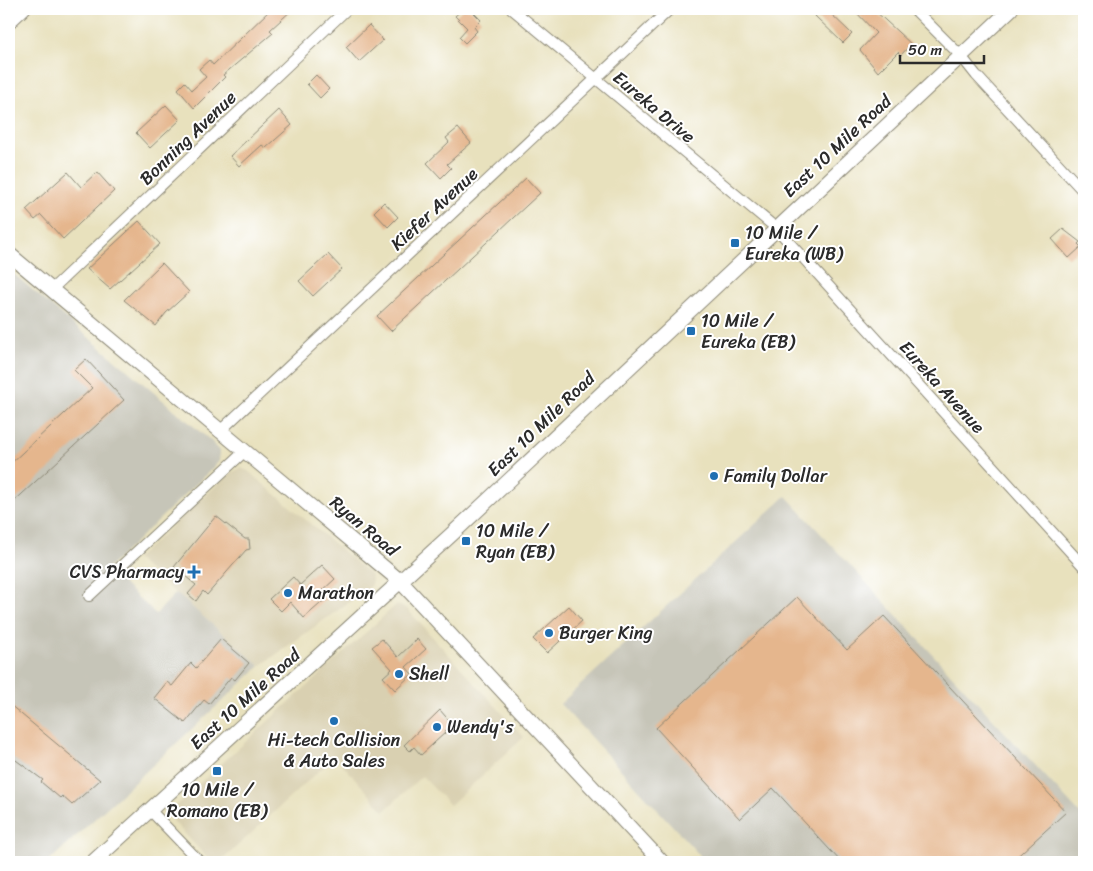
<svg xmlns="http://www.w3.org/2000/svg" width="1093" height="871" viewBox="0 0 1093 871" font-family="Sriracha,sans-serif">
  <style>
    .built { fill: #d9d0b1 }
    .industrial { fill: #c6c5b8 }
    .building { fill: #e5b68d }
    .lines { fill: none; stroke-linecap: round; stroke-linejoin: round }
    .street-casing { stroke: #8a8674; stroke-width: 12 }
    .secondary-casing { stroke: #8a8674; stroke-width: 16 }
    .street { stroke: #fff; stroke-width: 10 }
    .secondary { stroke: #fff; stroke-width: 14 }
    .poi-dot { fill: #1f6fb2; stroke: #fff; stroke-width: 2 }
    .labels { text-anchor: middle; stroke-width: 4; stroke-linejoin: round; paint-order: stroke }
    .street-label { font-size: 18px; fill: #2b2b2b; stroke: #fff }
    .poi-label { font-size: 18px; fill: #2b2b2b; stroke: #fff; text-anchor: start }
  </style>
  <rect width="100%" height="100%" fill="#fff"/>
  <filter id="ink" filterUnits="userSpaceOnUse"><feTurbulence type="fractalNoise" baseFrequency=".02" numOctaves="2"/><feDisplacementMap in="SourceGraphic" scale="10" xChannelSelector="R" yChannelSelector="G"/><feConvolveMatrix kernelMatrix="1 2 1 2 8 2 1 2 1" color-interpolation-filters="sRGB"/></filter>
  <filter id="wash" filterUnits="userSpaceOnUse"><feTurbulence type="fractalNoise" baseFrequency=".0096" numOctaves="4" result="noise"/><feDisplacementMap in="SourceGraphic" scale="20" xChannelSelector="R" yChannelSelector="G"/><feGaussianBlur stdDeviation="1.12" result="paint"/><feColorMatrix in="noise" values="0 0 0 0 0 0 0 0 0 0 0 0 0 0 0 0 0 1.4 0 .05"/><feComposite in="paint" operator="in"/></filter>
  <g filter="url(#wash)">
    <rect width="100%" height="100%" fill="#e8e1bd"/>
    <path class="built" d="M241,468L248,471L371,575L372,580L370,587L260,666L136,559L230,473Z
      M396,605L406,608L524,737L450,805L422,776L384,811L335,756L220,862H211L174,822L172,813L174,807Z"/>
    <path class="industrial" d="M9,270L211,441L220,451L219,461L214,467L107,569L156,614L176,593L260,666L48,862H9Z
      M786,496L1084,818V856L1078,862H706L560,704Z"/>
    <g id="blocks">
      <path class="building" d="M271,9H293L270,30L273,33L223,75L225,77L194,108L178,89L185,82L192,90L206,77L199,69L209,60L213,65Z
        M463,9H470L481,20L474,27L477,31L465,43L459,37L467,28L455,16Z
        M821,9H826L852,34L843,43L815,16Z
        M853,9H873L911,44L901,55L898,52L878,72L860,50L876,33Z
        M369,25L383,40L359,62L346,47Z
        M316,75L329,89L320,98L307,84Z
        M166,105L180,120L150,148L136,133Z
        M279,110L292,125L266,148L262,145L239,166L230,156Z
        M458,128L471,143L447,164L451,168L441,178L427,163L449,142L446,138Z
        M68,172L81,187L97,172L114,191L63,239L41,215L35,220L26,210Z
        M526,178L540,193L391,331L377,316Z
        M384,202L398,217L388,227L374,212Z
        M139,221L160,244L110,289L87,269Z
        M1063,229L1080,242L1078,244L1081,247L1069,258L1052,239Z
        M328,254L342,269L313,296L299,281Z
        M162,263L189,292L166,313L156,326L124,300Z
        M86,359L124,400L9,506V465L92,388L74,370Z
        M216,516L245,539H249L250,549L246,550L207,595L203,591L196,601L188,594L196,585L174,567Z
        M322,565L335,579L322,591L328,597L304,618L290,602L281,611L269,599L293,577L300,585Z
        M797,597L847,650L884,616L1066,812L1011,862H841L773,788L740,819L656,728Z
        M569,606L582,621L547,653L533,639Z
        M221,639L249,663L235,680L231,677L209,704L204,700L185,723L154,698L167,682L172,686L191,663L196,668Z
        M382,639L398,657L417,639L426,649L406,667L412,674L395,690L383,677L392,669L372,647Z
        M9,704L100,780L72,805L62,796L60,798L41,782L43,780L9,755Z
        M440,710L452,724L445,731L446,732L421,755L414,747L410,751L404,745Z"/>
    </g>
  </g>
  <g filter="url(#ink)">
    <use href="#blocks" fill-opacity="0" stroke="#8a8674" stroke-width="1"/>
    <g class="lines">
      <defs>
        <path id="street" d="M512,9L776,228L1084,567
          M914,9L961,56L976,75L1084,192
          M9,24L25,9
          M51,290L347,9
          M219,432L670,9
          M89,596L245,451
          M150,810L200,862"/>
        <path id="secondary" d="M9,254L400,581L662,862
          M93,862L452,534L1011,9"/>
      </defs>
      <use href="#street" class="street-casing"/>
      <use href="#secondary" class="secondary-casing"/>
      <use href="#street" class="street"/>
      <use href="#secondary" class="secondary"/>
    </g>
  </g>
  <g class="poi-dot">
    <rect x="730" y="238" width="10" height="10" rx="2.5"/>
    <rect x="686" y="326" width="10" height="10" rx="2.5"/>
    <circle cx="714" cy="476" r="5"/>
    <rect x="461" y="536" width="10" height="10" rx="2.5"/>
    <path d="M191.5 564.5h5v5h5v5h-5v5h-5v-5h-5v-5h5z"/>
    <circle cx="288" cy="593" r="5"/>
    <circle cx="549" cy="633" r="5"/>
    <circle cx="399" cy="674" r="5"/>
    <circle cx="334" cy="721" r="5"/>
    <circle cx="437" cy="727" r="5"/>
    <rect x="212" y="766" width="10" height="10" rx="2.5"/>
  </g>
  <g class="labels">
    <g class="street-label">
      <text transform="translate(654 107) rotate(40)" y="6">Eureka Drive</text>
      <text transform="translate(188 138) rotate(-44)" y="6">Bonning Avenue</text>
      <text transform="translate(837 146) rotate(-43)" y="6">East 10 Mile Road</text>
      <text transform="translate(434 209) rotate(-43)" y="6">Kiefer Avenue</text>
      <text transform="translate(942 387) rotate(48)" y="6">Eureka Avenue</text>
      <text transform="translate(541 424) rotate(-44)" y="6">East 10 Mile Road</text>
      <text transform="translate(364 526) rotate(40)" y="6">Ryan Road</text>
      <text transform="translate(245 699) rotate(-42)" y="6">East 10 Mile Road</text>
    </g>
    <g class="poi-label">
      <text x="745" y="239">10 Mile /<tspan x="745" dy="21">Eureka (WB)</tspan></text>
      <text x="701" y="327">10 Mile /<tspan x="701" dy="21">Eureka (EB)</tspan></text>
      <text x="724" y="482">Family Dollar</text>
      <text x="476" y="537">10 Mile /<tspan x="476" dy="21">Ryan (EB)</tspan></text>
      <text x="184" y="578" text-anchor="end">CVS Pharmacy</text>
      <text x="298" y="599">Marathon</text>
      <text x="559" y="639">Burger King</text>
      <text x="409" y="680">Shell</text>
      <text x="447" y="733">Wendy's</text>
      <text x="334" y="746" text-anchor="middle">Hi-tech Collision<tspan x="334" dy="21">&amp; Auto Sales</tspan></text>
      <text x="217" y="796" text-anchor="middle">10 Mile /<tspan x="217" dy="21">Romano (EB)</tspan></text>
    </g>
  </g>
  <rect width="1093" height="871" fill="none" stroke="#fff" stroke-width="30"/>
  <path d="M900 55v8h84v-8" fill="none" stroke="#2b2b2b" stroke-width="2.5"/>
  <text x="908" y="55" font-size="15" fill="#2b2b2b" stroke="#ffffff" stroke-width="4" paint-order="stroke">50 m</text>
</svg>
